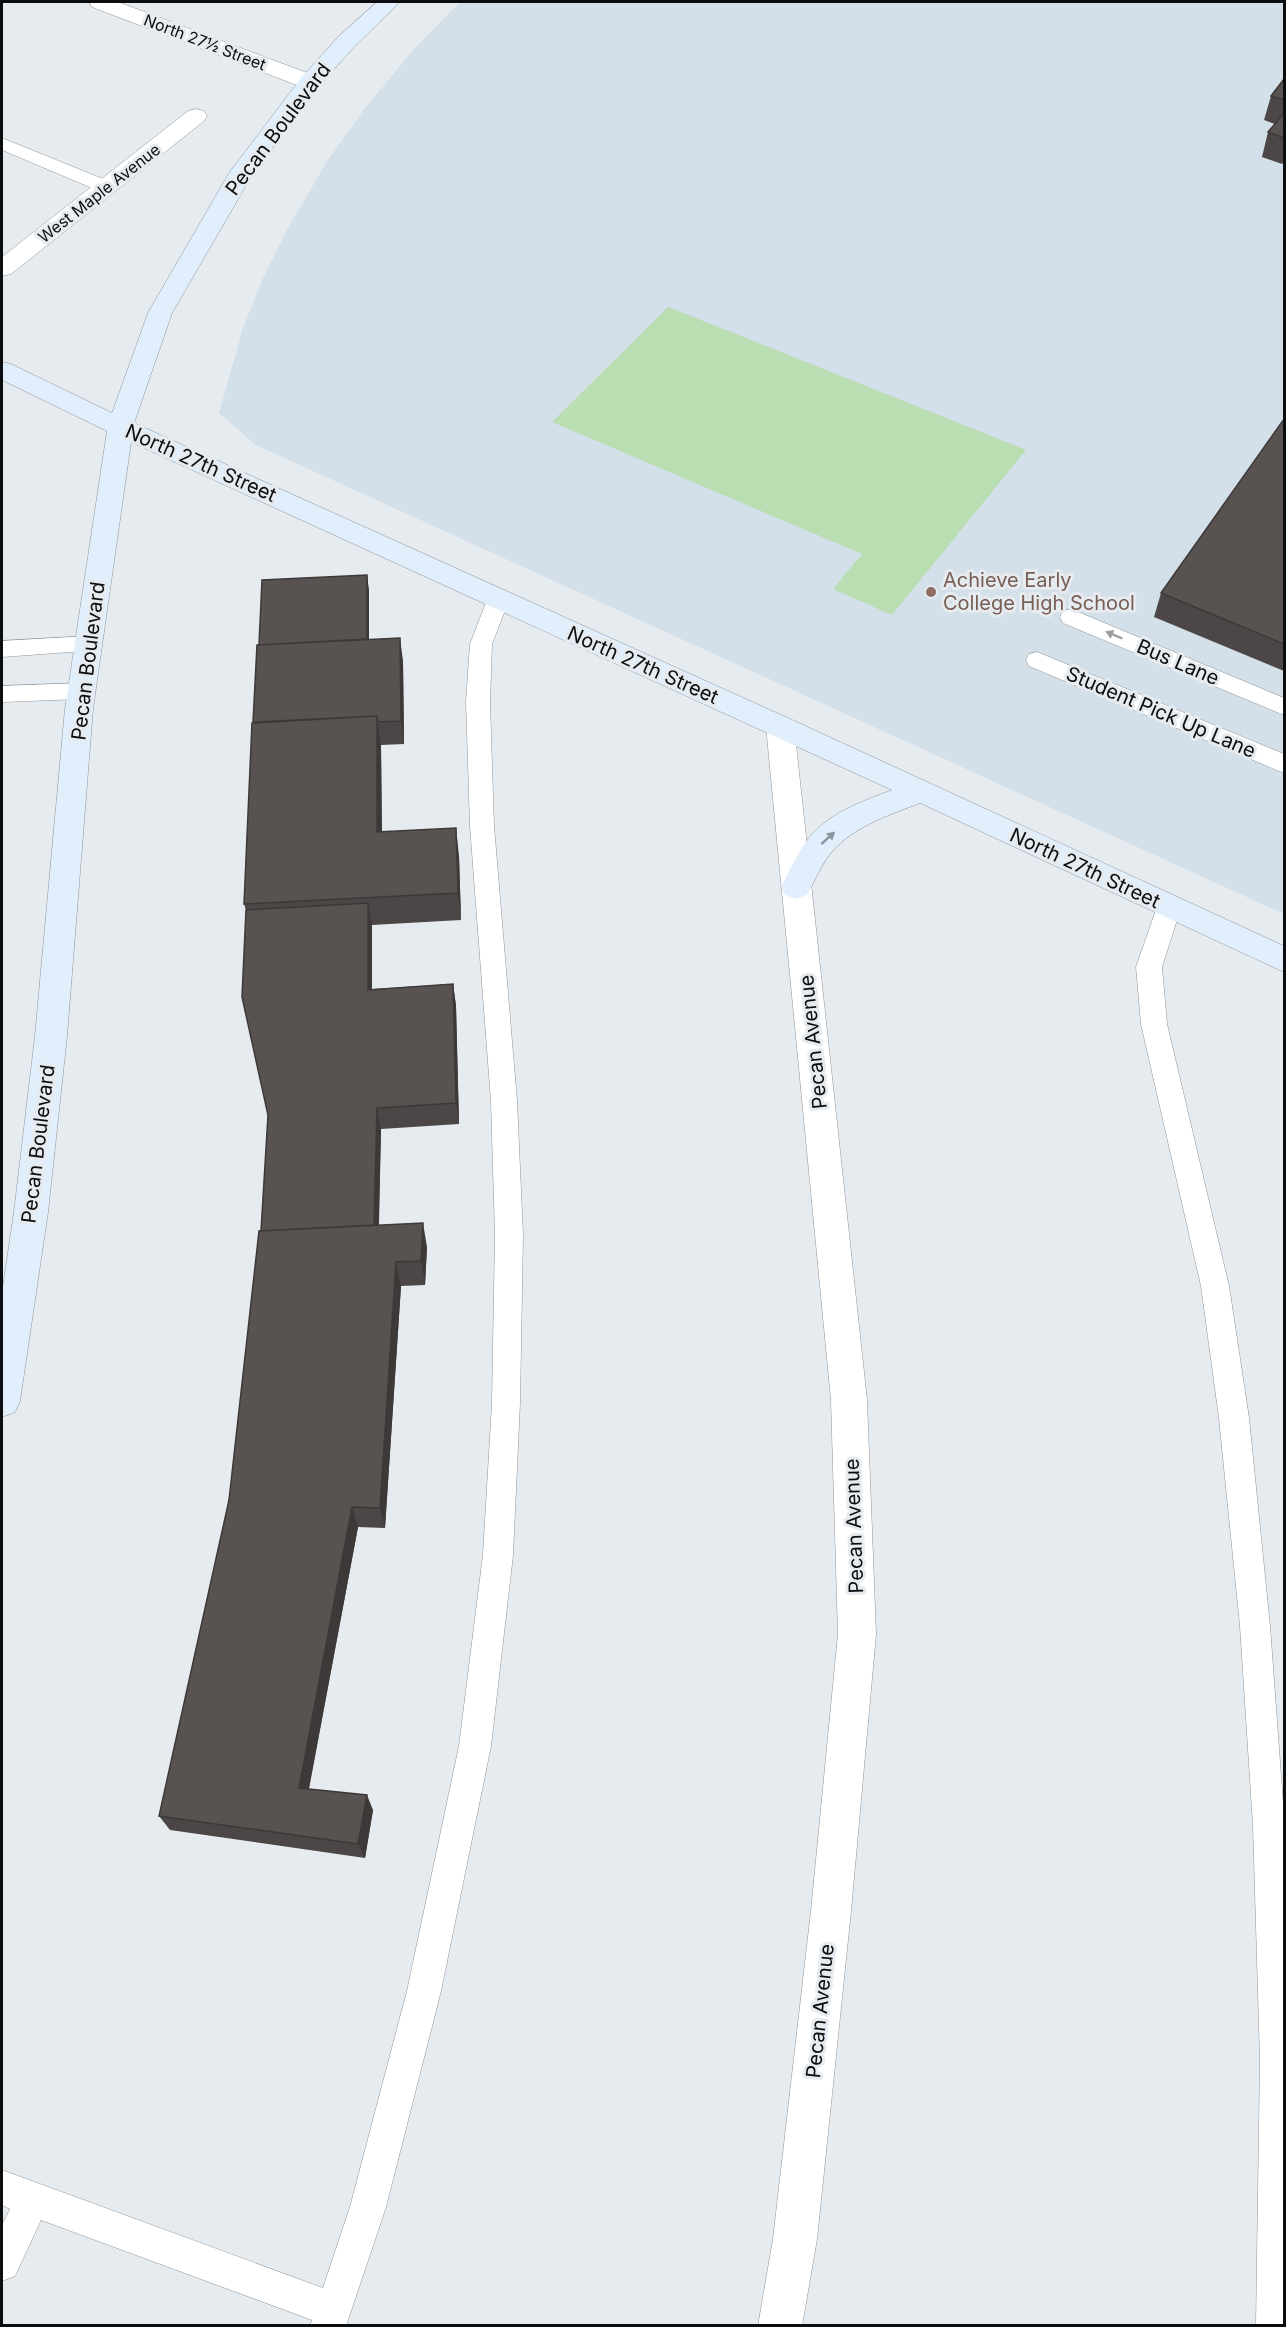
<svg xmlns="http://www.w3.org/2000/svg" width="1286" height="2327" viewBox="0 0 1286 2327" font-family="Inter,sans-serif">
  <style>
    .built { fill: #d3dfe9 }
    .green { fill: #b8deb2 }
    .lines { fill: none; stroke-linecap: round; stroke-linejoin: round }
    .lane-casing { stroke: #8f9498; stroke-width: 1 }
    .street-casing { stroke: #8f9498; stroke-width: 1 }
    .secondary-casing { stroke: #8f9498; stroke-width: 1 }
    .lane { fill: #fff; fill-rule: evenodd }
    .street { fill: #fff; fill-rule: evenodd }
    .secondary { fill: #e1eefc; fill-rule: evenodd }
    .wall { fill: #4c4746 }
    .shaded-wall { fill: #3e3939 }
    .building { fill: #585251; stroke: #3e3939; stroke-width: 1.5 }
    .oneway { fill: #9e9e9f }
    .oneway2 { fill: #8c949d }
    .education-dot { fill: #8d6e63; stroke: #e6ebf0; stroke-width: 2 }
    .labels { text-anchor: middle; stroke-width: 6; stroke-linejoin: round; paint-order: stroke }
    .far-street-label { font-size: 16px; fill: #0c0d0f; stroke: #e6ebf0 }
    .street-label { font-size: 20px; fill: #0c0d0f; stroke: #e6ebf0 }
    .education-label { font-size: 20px; fill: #785e54; stroke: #e6ebf0; text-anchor: start }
  </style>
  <rect width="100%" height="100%" fill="#e6ebf0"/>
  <path class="built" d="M460,2H1284V914L256,445L219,413L243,328L263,278L289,226L328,160L363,111L413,50Z"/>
  <path class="green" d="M668,307L1026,450L892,615L833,589L862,554L552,422Z"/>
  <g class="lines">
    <defs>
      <path id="lane" d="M2,138L113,183L116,187L113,191H99L2,150Z
        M498,592L506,594L509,600L492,644L490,702L494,826L517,1101L523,1235L520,1403L513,1555L491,1746L441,1991L386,2207L346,2326H310L312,2320L41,2220L15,2276L2,2281V2225L10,2209L2,2205V2170L323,2288L350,2207L407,1991L459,1746L483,1555L492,1403L495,1235L491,1101L470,826L466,702L470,644L487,600L490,594Z
        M1071,609L1284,698V715L1063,623L1060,617L1063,611Z
        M89,636L97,638L100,644L97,650L2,657V641Z
        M1037,652L1284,754V773L1029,666L1026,660L1029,654Z
        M82,683L90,685L94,691L90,697L82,699L2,702V686Z
        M1169,897L1178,900L1181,907L1162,967L1167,1024L1229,1286L1249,1418L1270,1626L1284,1816V2326H1256L1260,2060L1253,1825L1240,1626L1219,1418L1201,1286L1141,1024L1136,967L1157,907L1160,900Z"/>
      <path id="street" d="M89,2H118L318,77L321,82L318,87L310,89L302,87L92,7Z
        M196,109L204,111L207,116L204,121L11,274L2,276V257L188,111Z
        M780,715L790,719L794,726L867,1400L876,1634L851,1911L817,2239L802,2326H758L773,2239L811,1911L838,1634L831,1400L766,726L770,719Z"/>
      <path id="secondary" d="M377,2H400L355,46L318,87L252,175L172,313L134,423L790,719L1284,946V972L920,803C887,816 848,828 827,858C819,869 814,883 807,895L796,899L785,895L781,887C789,872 796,856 806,842C825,814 861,802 892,790L131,442L93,709L67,1036L48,1212L20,1401L15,1412L2,1417V1293L14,1212L35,1036L65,709L107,431L2,380V362L11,364L112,413L148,313L229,173L302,77L339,36Z"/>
    </defs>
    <use href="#lane" class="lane-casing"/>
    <use href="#street" class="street-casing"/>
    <use href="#secondary" class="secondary-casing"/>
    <use href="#lane" class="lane"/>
    <use href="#street" class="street"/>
    <use href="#secondary" class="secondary"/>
  </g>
  <path class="wall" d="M1284,79V161L1282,164L1262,157L1268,132L1275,124L1264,120L1271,96Z
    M1284,419V671L1154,617L1161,593Z
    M367,575L369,592V639L403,661L404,744L381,745L382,832L459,856L461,920L372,925V989L453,984L456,1006L459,1124L381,1129L379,1225L427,1247L425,1285L401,1286L385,1528L358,1527L309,1789L373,1810L365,1858L170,1830L159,1816L229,1500L261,1231L268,1115L246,910L244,904L259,645Z"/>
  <path class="shaded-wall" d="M367,575L369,592V663L367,646Z
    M400,638L403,661L404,744L401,721Z
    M377,716L381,745L382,860L377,832Z
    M456,828L459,856L461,920L458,893Z
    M368,903L372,925V1011L368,990Z
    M453,984L456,1006L459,1124L456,1103Z
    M377,1108L381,1129L378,1250L374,1231Z
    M423,1223L427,1247L425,1285L421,1261Z
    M396,1262L401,1286L385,1528L380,1508Z
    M352,1507L358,1527L306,1803L299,1788Z
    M367,1795L373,1810L365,1858L358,1844Z"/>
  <path class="building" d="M1284,79V100L1271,96Z
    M1284,113V138L1268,132Z
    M1284,419V644L1161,593Z
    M367,575V639L259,645L262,580Z
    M400,638L401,721L378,722L377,716L253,722L257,645Z
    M377,716V832L456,828L458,893L244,904L252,723Z
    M368,903V990L453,984L456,1103L377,1108L374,1225L261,1231L268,1115L242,997L246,910Z
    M423,1223L421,1261L396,1262L380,1508L352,1507L299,1788L367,1795L358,1844L159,1816L229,1500L259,1231Z"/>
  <defs><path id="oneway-solid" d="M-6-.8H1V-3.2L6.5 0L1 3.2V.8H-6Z" transform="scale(1.5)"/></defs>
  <use class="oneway" href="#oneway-solid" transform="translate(1114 635) rotate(-157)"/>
  <use class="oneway2" href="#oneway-solid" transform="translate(828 838) rotate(-42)"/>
  <circle class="education-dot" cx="931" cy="592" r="6"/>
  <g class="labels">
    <g class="far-street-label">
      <text transform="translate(205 42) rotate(21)" y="6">North 27½ Street</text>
      <text transform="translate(99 193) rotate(-38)" y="6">West Maple Avenue</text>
    </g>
    <g class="street-label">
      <text transform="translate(278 129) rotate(-53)" y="7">Pecan Boulevard</text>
      <text transform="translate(201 463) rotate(24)" y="7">North 27th Street</text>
      <text transform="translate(88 661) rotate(-83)" y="7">Pecan Boulevard</text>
      <text transform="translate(1178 662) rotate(23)" y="7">Bus Lane</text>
      <text transform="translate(643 665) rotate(24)" y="7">North 27th Street</text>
      <text transform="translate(1161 712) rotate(23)" y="7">Student Pick Up Lane</text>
      <text transform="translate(1085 868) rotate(25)" y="7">North 27th Street</text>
      <text transform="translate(813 1042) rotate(-96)" y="7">Pecan Avenue</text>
      <text transform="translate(38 1144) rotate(-83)" y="7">Pecan Boulevard</text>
      <text transform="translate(854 1526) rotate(-92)" y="7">Pecan Avenue</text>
      <text transform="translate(820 2011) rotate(-84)" y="7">Pecan Avenue</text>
    </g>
    <g class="education-label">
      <text x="943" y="587">Achieve Early<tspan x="943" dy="23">College High School</tspan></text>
    </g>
  </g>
  <rect width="1286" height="2327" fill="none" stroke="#0c0d0f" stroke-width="6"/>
</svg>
